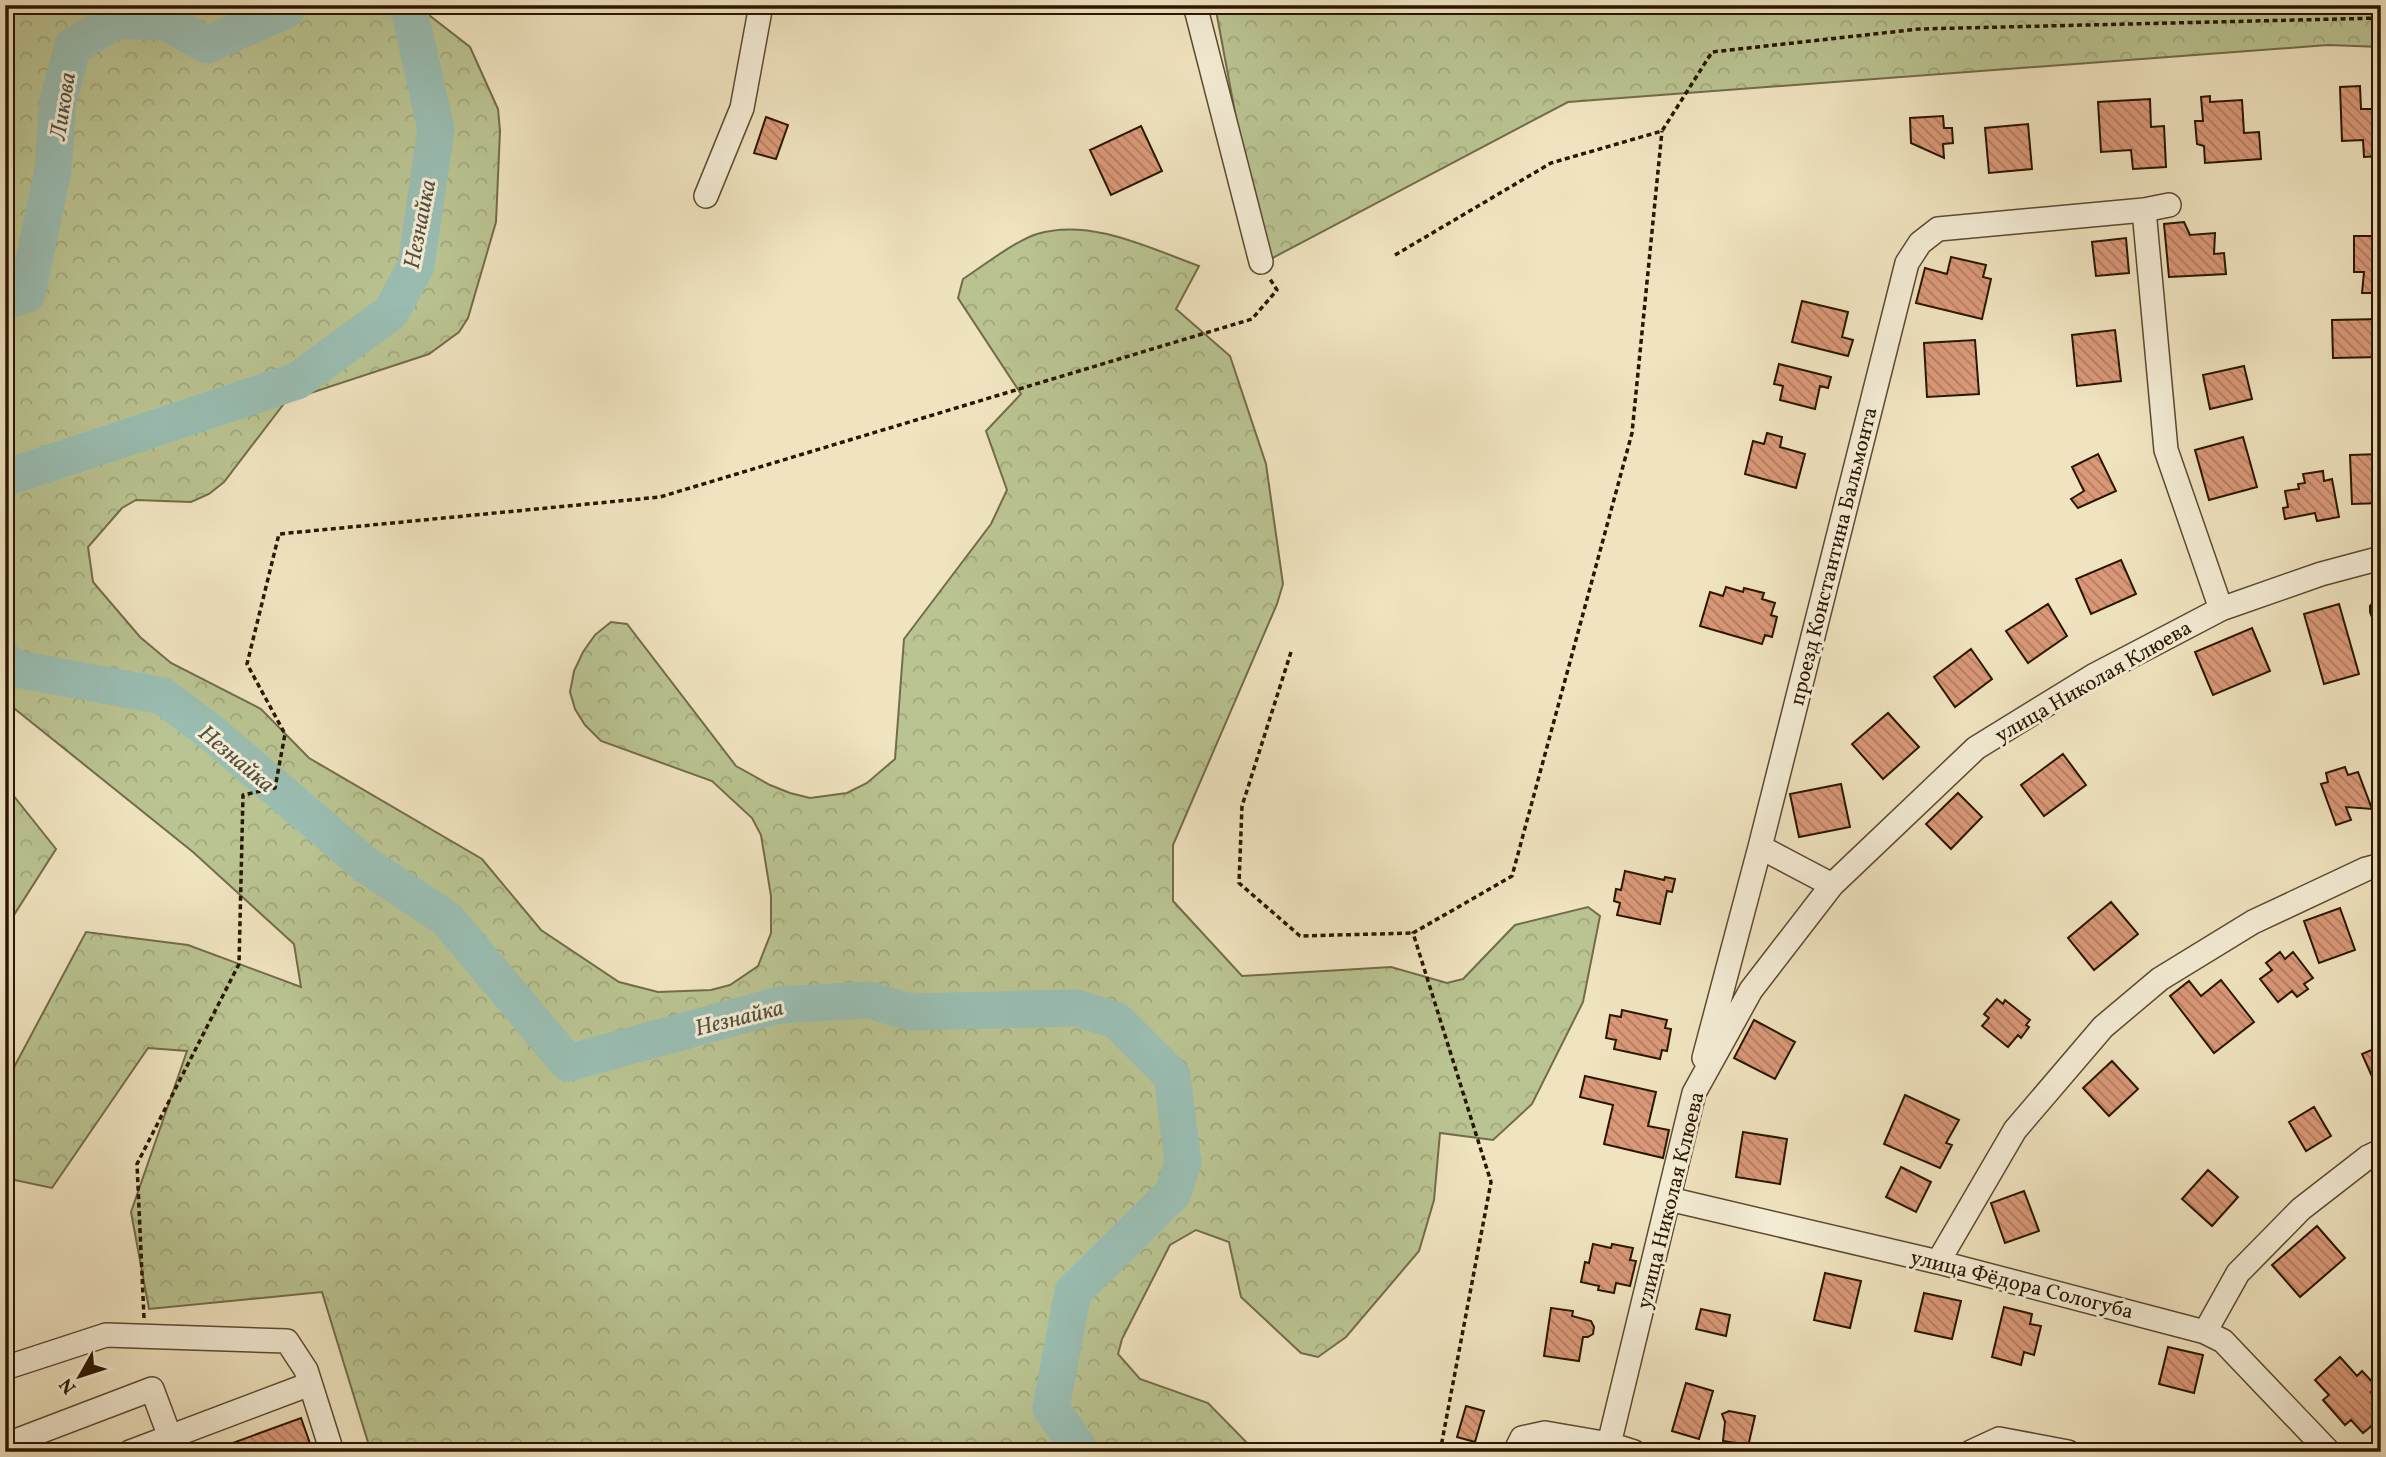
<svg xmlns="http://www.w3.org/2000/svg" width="2386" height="1457" viewBox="0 0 2386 1457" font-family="Vollkorn,serif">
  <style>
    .forest { fill: url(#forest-crowns); stroke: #726d49; stroke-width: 2 }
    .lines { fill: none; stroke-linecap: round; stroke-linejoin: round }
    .river { stroke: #9abeb3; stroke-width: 37 }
    .building { fill: url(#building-back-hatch); stroke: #2a1600; stroke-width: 2 }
    .minor-casing { stroke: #5c4a30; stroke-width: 26 }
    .path { stroke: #2a1600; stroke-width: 3.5; stroke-dasharray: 5 3.5; stroke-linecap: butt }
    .minor { stroke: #f5edd6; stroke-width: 23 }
    .labels { text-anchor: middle; stroke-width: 6; stroke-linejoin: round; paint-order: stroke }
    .street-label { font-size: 21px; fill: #2a1600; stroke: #f5edd6 }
    .water-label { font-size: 23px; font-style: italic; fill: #51513f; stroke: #f5edd6 }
  </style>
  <defs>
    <pattern id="forest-crowns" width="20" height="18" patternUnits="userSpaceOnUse" patternTransform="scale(1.75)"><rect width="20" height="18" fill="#bac492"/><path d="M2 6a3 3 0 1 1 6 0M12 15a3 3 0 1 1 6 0" fill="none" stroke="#a0a87c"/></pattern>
    <pattern id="building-back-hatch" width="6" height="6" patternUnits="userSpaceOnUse" patternTransform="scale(1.75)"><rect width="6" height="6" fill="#db9979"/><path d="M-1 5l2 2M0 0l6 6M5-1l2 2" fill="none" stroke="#b27c61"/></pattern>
  </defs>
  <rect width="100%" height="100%" fill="#f0e4c0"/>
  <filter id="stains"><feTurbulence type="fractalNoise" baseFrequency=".00286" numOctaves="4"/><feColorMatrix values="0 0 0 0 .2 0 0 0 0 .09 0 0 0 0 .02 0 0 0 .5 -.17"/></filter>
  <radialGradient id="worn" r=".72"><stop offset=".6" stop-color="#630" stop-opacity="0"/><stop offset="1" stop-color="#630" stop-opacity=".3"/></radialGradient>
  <path class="forest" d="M5,5H416L470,47L498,109L500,131L496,222L468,318L459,332L429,354L286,401L224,482L209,494L191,502L136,500L122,508L88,547L93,582L140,637L171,663L261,709L309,758L482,859L541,930L619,982L658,992L711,990L730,985L758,966L771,933V896L761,835L752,818L712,781L601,741L585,725L575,709L570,692L574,671L583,652L595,635L611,622L627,624L736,766L770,785L790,793L810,798L847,793L867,783L895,759L904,639L991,524L1007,490L986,431L1021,394L958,298L963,279C983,266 1015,241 1037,234C1091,218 1149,248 1199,266L1176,309L1230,356L1266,464L1283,584L1277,604L1173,845V901L1242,976L1391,967L1447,983L1463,979L1515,925L1588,907L1600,916L1583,1002L1532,1104L1493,1140L1440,1133L1434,1200L1419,1251L1346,1337L1318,1357L1301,1353L1241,1297L1229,1242L1196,1230L1170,1245L1122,1339L1118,1354L1140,1379L1208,1403L1256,1452H371L322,1292L149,1309L131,1212L187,1051L148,1048L52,1188L5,1178V1109L12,1071L86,932L188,945L301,987L294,944L193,852L5,701Z
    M1215,5H2381V47L2328,45L1568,102L1263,263Z
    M5,785L56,849L5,929Z"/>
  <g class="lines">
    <path class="river" d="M5,301L27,294L53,170L58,101L73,46L117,20L166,22L207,45L286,10L289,5
      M5,478L297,381L391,312L416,266L436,129L408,5
      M5,660L7,667L163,696L213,734L367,866L447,919L568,1063L779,1005L869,1000L910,1012L1075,1008L1116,1020L1172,1076L1183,1162L1173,1193L1073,1292L1051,1408L1081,1452"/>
  </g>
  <path class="building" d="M2360,86L2361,109H2381V156L2364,157L2363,140L2342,141L2340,87Z
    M2210,96V102L2242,100L2244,133L2259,132L2261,159L2205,163L2204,146L2197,144L2195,121H2203L2201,97Z
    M2150,99L2151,127L2164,126L2166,167L2133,169L2131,150L2101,152L2098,102Z
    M1943,116L1944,128H1952L1953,143L1943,144L1944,158L1911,143L1910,118Z
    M766,117L788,125L776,159L754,153Z
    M2028,124L2032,169L1989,173L1985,128Z
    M1141,126L1162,171L1111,195L1090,150Z
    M2184,222L2190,235L2215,233L2214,254L2224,253L2226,274L2169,277L2164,224Z
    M2354,236H2381V293H2362L2364,272H2354Z
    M2126,238L2129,273L2096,276L2092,242Z
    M1951,257L1986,265L1983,277L1991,279L1982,319L1916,303L1925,268L1947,274Z
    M1802,301L1848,312L1842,337L1853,340L1848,356L1792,342Z
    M2381,319V357L2333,358L2332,320Z
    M2115,330L2121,381L2077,386L2072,335Z
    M1975,340L1979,394L1927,397L1924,343Z
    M1779,364L1831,377L1828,388L1820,386L1815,409L1780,400L1783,386L1774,384Z
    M2244,366L2252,399L2210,409L2203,375Z
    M1767,433L1782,437L1780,447L1805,454L1796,488L1745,474L1753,441L1764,444Z
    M2243,437L2257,487L2209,500L2195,450Z
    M2098,454L2116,491L2078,508L2071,499L2084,491L2072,467Z
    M2381,454V503L2352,504L2350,455Z
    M2323,471L2324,481L2332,479L2339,517L2317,521L2315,513L2285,519L2283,508L2288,507L2285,491L2299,489L2298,484L2305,483L2303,474Z
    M2121,560L2136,594L2091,614L2076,579Z
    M1726,587L1743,592L1744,588L1764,593L1762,599L1775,603L1771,615L1777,617L1772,637L1765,635L1762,644L1700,626L1710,592L1723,596Z
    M2381,594V623L2372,617L2370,612V606Z
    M2048,604L2067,636L2028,663L2006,631Z
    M2339,604L2359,674L2324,684L2304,614Z
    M2252,628L2270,671L2213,695L2195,652Z
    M1971,649L1992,679L1955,707L1934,677Z
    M1888,713L1919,747L1883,779L1852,744Z
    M2063,754L2086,785L2044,816L2021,785Z
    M2345,767L2348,775L2358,772L2372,809L2346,807L2351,820L2336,825L2321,784L2328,782L2326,773Z
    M1841,784L1850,827L1799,837L1790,794Z
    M1958,793L1982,817L1951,849L1926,824Z
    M1625,871L1664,880L1665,877L1675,879L1672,892L1667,891L1660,924L1617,915L1620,903L1614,901L1616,889L1621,890Z
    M2111,902L2138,934L2094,970L2068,938Z
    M2340,908L2355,950L2319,963L2304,921Z
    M2280,952L2285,959L2293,952L2313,978L2304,984L2308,989L2297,997L2292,991L2278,1002L2260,979L2272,970L2266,963Z
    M2221,980L2254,1022L2214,1053L2170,996L2189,981L2201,996Z
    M1997,999L2003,1004L2005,1000L2030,1020L2026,1025L2029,1027L2021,1038L2018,1035L2008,1047L1982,1026L1989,1018L1984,1014Z
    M1622,1010L1667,1020L1665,1028L1671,1029L1667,1051L1662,1050L1660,1059L1614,1049L1616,1040L1606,1038L1610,1015L1621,1017Z
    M1754,1020L1795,1042L1775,1079L1734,1058Z
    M2381,1046V1078L2374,1081L2362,1054Z
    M2112,1061L2138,1089L2109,1116L2083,1088Z
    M1585,1076L1656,1092L1648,1126L1669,1130L1663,1158L1604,1144L1613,1105L1580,1097Z
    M1905,1095L1959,1120L1946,1143L1952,1145L1940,1168L1884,1144Z
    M2314,1107L2331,1136L2306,1151L2289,1122Z
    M1743,1132L1787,1139L1780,1184L1736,1177Z
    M1901,1167L1931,1182L1916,1212L1886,1197Z
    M2208,1170L2238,1197L2212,1226L2182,1199Z
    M2024,1191L2039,1231L2005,1243L1991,1203Z
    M2317,1226L2345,1258L2300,1297L2272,1265Z
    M1593,1244L1611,1248L1612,1244L1633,1248L1630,1260L1636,1261L1630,1286L1616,1283L1614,1293L1598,1290L1599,1286L1581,1282L1585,1262L1589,1263Z
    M1825,1273L1861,1281L1850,1328L1814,1320Z
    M1924,1293L1961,1301L1952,1339L1915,1331Z
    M2004,1307L2032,1314L2030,1324L2041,1326L2034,1355L2024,1352L2021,1365L1992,1357Z
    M1551,1308L1573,1311L1572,1316L1591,1321L1594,1327L1593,1334L1588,1337H1583L1579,1361L1544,1356Z
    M1701,1309L1730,1315L1726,1336L1696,1329Z
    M2168,1347L2203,1355L2194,1393L2159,1384Z
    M2340,1357L2357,1376L2362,1371L2377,1387L2371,1392L2381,1403V1418L2363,1433L2351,1420L2345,1425L2323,1400L2329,1395L2315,1380Z
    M1686,1383L1713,1391L1699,1439L1672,1431Z
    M1466,1406L1484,1411L1475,1442L1457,1437Z
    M1729,1411L1755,1416L1747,1451L1738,1450L1735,1443L1723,1441L1725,1422L1722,1414Z
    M301,1418L313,1452H208Z"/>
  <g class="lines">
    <defs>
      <path id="minor" d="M1195,5L1261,262
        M706,196L742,108L761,5
        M2144,210L2166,450L2221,609
        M1760,847L1832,885
        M1704,1058L1760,847L1907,263L1920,243L1938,229L2144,210L2169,205
        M1669,1199L1938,1262L2205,1332L2223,1341L2329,1452
        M1938,1262L2015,1130L2103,1027L2160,979L2253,922L2366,869L2381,865
        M2205,1332L2238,1273L2301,1209L2368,1157L2381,1151
        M5,1368L106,1335L287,1341L306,1370L332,1452
        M1609,1444L1634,1452
        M5,1445L152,1389L170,1437
        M130,1452L310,1384
        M1515,1452L1522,1438L1545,1433L1609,1444L1694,1093L1751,990L1832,885L1976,748L2093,676L2221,609L2321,574L2381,558
        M1971,1452L1999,1439L2068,1452"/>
    </defs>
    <use href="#minor" class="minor-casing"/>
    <path class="path" d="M1395,255L1551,163L1662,131L1712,52L1919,29L2381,18
      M1291,652L1242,806L1239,883L1300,936L1413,933
      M144,1318L137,1164L239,964L243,795L275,788L285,734L247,664L279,534L660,497L1252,319L1277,290L1270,279
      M1440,1452L1491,1182L1413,933L1512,876L1632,433L1662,131"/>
    <use href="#minor" class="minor"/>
  </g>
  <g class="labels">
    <g class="street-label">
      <text transform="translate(1833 556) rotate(-76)" y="7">проезд Константина Бальмонта</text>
      <text transform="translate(2093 681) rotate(-30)" y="7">улица Николая Клюева</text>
      <text transform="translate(1670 1200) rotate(-76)" y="7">улица Николая Клюева</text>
      <text transform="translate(2022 1284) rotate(14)" y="7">улица Фёдора Сологуба</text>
    </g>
    <g class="water-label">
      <text transform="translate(62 106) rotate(-81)" y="8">Ликова</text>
      <text transform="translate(419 224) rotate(-79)" y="8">Незнайка</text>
      <text transform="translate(237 758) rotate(40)" y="8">Незнайка</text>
      <text transform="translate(739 1017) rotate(-14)" y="8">Незнайка</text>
    </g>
  </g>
  <rect width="2386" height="1457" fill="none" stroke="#f0e4c0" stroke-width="28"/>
  <rect x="7" y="7" width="2372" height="1443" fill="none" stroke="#2a1600" stroke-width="3.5"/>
  <rect x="14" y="14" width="2358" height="1429" fill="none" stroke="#2a1600" stroke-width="2"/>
  <g transform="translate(80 1376) rotate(231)" stroke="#f5edd6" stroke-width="5" paint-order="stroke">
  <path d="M0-5L12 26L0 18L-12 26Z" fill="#2a1600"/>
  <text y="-10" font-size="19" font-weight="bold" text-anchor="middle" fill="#2a1600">N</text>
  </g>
  <rect width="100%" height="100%" filter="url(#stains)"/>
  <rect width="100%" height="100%" fill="url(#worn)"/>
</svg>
